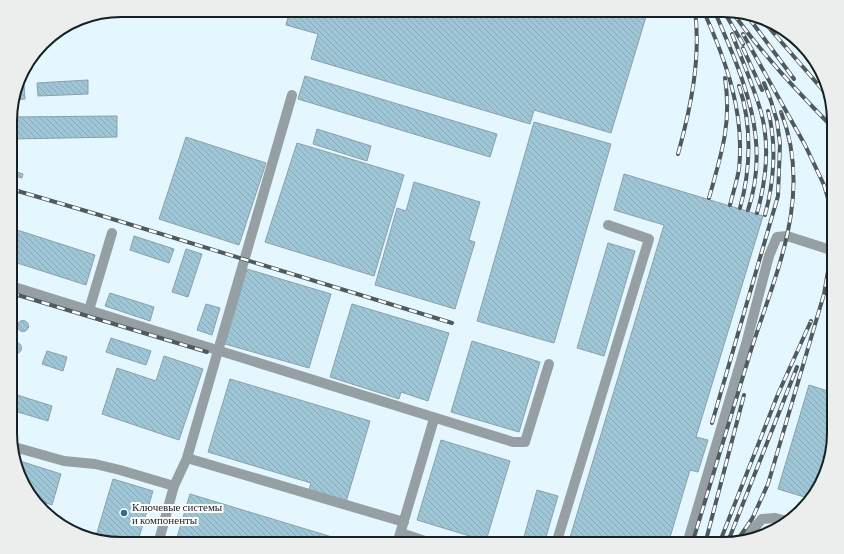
<svg xmlns="http://www.w3.org/2000/svg" width="844" height="554" viewBox="0 0 844 554" font-family="'Crimson Pro',serif">
  <style>
    .building { fill: url(#building-back-hatch); stroke: #8ba0aa }
    .lines { fill: none; stroke-linecap: round; stroke-linejoin: round }
    .minor { stroke: #969fa3; stroke-width: 10 }
    .rail-casing { stroke: #4e5a5e; stroke-width: 4 }
    .rail { stroke: #fff; stroke-width: 2.5; stroke-dasharray: 8; stroke-linecap: butt }
    .poi-dot { fill: #337087; stroke: #fff; stroke-width: 1.5 }
    .labels { text-anchor: middle; stroke-width: 4; stroke-linejoin: round; paint-order: stroke }
    .poi-label { font-size: 11px; fill: #172023; stroke: #fff; text-anchor: start }
    .rim { fill: none; stroke: #172023; stroke-width: 2 }
  </style>
  <defs>
    <pattern id="building-back-hatch" width="6" height="6" patternUnits="userSpaceOnUse"><rect width="6" height="6" fill="#9ec6d6"/><path d="M-1 5l2 2M0 0l6 6M5-1l2 2" fill="none" stroke="#87aab7"/></pattern>
  </defs>
  <rect width="100%" height="100%" fill="#e4f6fe"/>
  <path class="building" d="M290,10H648L611,133L534,110L530,124L311,59L318,34L286,25Z
    M305,76L497,134L490,157L298,99Z
    M88,80V94L38,96L37,83Z
    M24,85L25,99L13,100L17,86Z
    M117,116V137L11,139V117Z
    M534,122L611,144L554,343L477,321Z
    M317,129L371,146L367,161L313,144Z
    M186,137L266,163L239,245L159,219Z
    M297,143L404,175L374,276L265,242Z
    M11,170L23,174L22,178L11,175Z
    M624,174L763,216L696,437L708,440L698,472L690,470L668,544H568L664,225L614,210Z
    M414,182L480,202L469,240L475,242L455,309L375,285L397,208L406,211Z
    M11,228L95,255L86,285L11,261Z
    M134,236L174,249L169,263L130,250Z
    M608,243L635,251L604,356L577,348Z
    M186,249L202,254L188,297L172,292Z
    M247,269L331,294L309,368L225,344Z
    M110,293L154,307L150,321L105,306Z
    M206,304L220,308L212,335L197,330Z
    M352,304L449,333L428,401L401,392L399,399L330,377Z
    M17.5 326a5.5 5.5 0 1 1 11 0a5.5 5.5 0 1 1-11 0Z
    M111,338L151,351L146,365L106,352Z
    M472,341L540,362L519,432L451,412Z
    M10.5 348a5.5 5.5 0 1 1 11 0a5.5 5.5 0 1 1-11 0Z
    M47,351L67,357L63,371L42,364Z
    M164,356L203,369L179,440L102,414L117,368L156,381Z
    M230,379L370,421L346,502L309,490L311,483L208,452Z
    M809,385L834,393V440L815,495L811,499L778,489Z
    M11,393L52,406L48,421L11,410Z
    M441,440L510,461L486,541L417,520Z
    M20,461L61,474L52,505L35,499L25,489L18,468Z
    M113,479L153,491L137,544H121L96,536Z
    M537,490L558,496L544,544H522Z
    M190,494L355,544H175Z"/>
  <g class="lines">
    <path class="minor" d="M11,286L513,442H525L549,364
      M89,310L112,233
      M11,446L64,461L95,464L120,470L174,486
      M187,458L404,522
      M401,533L434,544
      M745,539L762,519L775,518L787,521
      M158,544L174,486L187,458L292,95
      M397,544L434,419
      M556,544L649,239L608,225
      M687,544L746,344L769,256L777,237L787,236L834,251"/>
    <defs>
      <path id="rail" d="M703,10C726,60 745,113 739,169C737,181 733,193 730,205
        M714,10C742,75 772,139 748,210
        M723,10L743,44
        M733,13C763,55 798,92 834,129
        M749,18L794,79
        M765,23L828,96
        M732,34C742,60 753,85 761,112C770,145 766,181 757,213
        M743,48L762,90
        M739,86C752,124 751,169 740,208
        M678,154C691,107 701,59 695,10
        M11,189L96,214L452,323
        M709,198C721,155 732,124 725,78
        M765,215C774,182 777,144 768,111
        M11,293L207,352
        M712,423L778,196L780,144L777,121L771,101L764,83
        M736,542L752,519L768,484L824,294L831,254L832,227L829,202L824,185L816,168L805,145L743,34
        M692,544C712,478 732,413 752,347C777,270 813,194 781,112
        M705,544L744,395
        M719,544L778,394L811,321
        M727,544L797,367"/>
    </defs>
    <use href="#rail" class="rail-casing"/>
    <use href="#rail" class="rail"/>
  </g>
  <circle class="poi-dot" cx="124" cy="513" r="4"/>
  <g class="labels">
    <g class="poi-label">
      <text x="132" y="511">Ключевые системы<tspan x="132" dy="13">и компоненты</tspan></text>
    </g>
  </g>
  <path d="M0 0H844V554H0ZM121 17H723A104 104 0 0 1 827 121V433A104 104 0 0 1 723 537H121A104 104 0 0 1 17 433V121A104 104 0 0 1 121 17Z" fill="#eceded" fill-rule="evenodd"/>
  <path class="rim" d="M121 17H723A104 104 0 0 1 827 121V433A104 104 0 0 1 723 537H121A104 104 0 0 1 17 433V121A104 104 0 0 1 121 17Z"/>
</svg>
